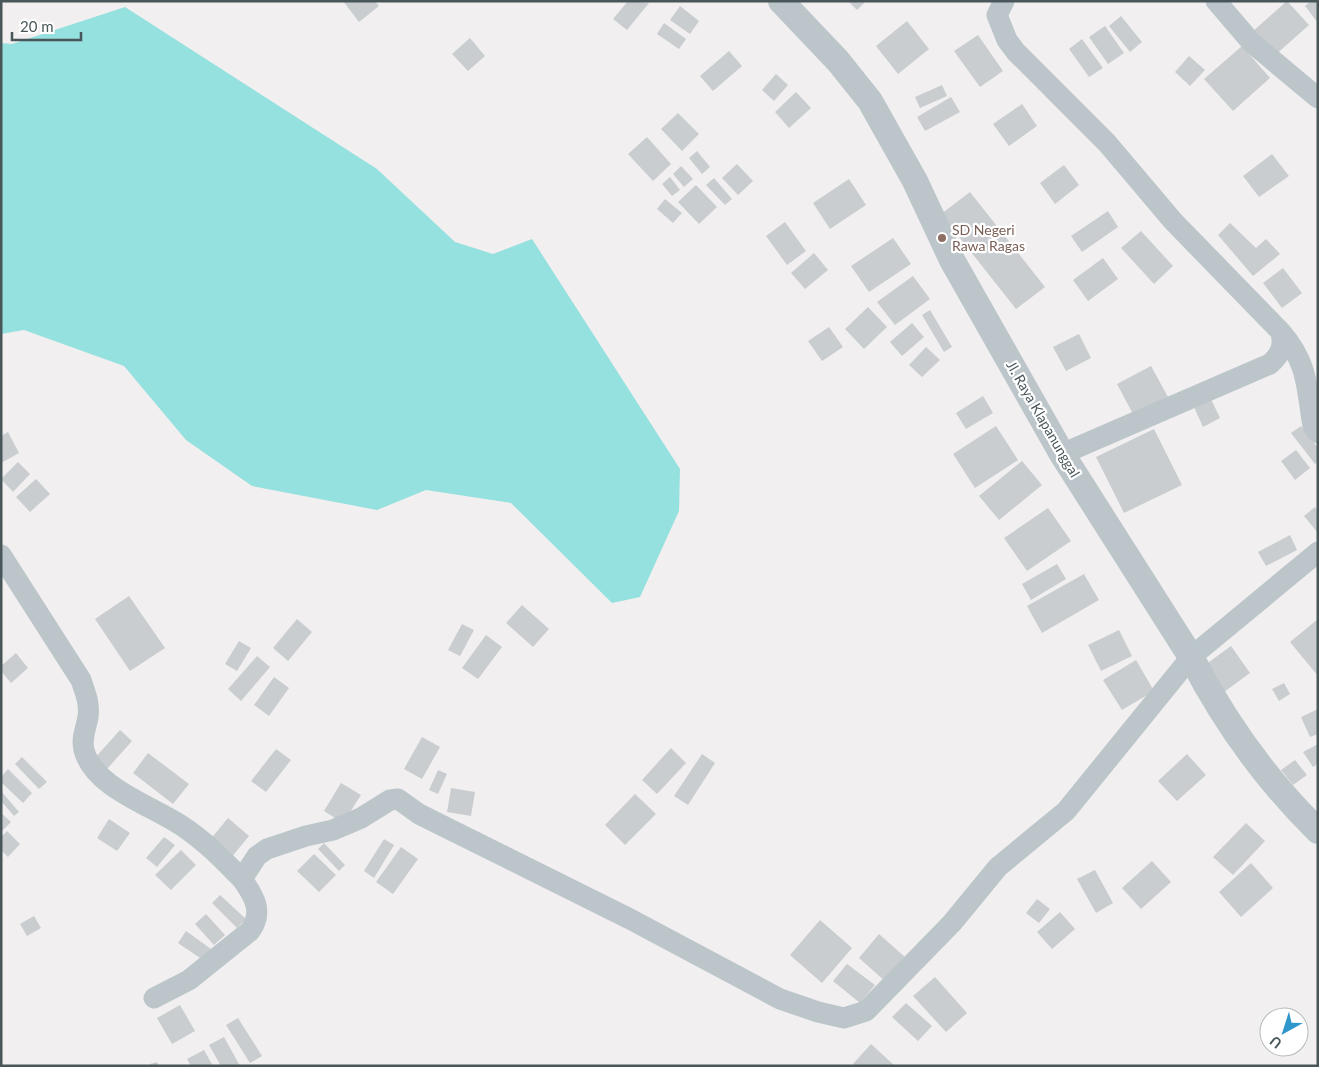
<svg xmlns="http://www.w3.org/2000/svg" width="1319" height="1067" viewBox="0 0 1319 1067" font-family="Lato,sans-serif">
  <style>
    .water { fill: #95e1df }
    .building { fill: #c9cdd0 }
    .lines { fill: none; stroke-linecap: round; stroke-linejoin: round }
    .minor { stroke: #bcc6ca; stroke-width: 21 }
    .tertiary { stroke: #bcc6ca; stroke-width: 26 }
    .education-dot { fill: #8d6e63; stroke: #fff; stroke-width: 2 }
    .labels { text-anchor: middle; stroke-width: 4.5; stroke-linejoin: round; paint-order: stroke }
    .education-label { font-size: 14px; fill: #785e54; stroke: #fff; text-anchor: start }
    .street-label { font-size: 14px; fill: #49565a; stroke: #fff }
  </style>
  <rect width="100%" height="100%" fill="#f1efef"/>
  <path class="water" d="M125,7L377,169L455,242L493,254L532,239L680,469L679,511L640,597L612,603L511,503L426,490L377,510L252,486L186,440L124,366L24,330L1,334V43L12,44Z"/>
  <path class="building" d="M343,1H375L379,6L359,22Z
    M628,1L649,3L627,30L613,19Z
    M848,1H866L857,10Z
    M1287,1L1309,25L1273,57L1252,32Z
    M1311,1H1318V23L1305,6Z
    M680,6L699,21L690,34L670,20Z
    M1121,16L1142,42L1130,52L1109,26Z
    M907,21L929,49L898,74L876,46Z
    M664,23L686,39L679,49L657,34Z
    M1105,26L1124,53L1108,64L1089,37Z
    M978,35L1003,71L980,87L954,51Z
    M470,38L485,56L468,71L452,54Z
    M1082,39L1103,68L1089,77L1069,49Z
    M1242,46L1270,78L1233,111L1204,79Z
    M729,51L742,66L713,91L700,76Z
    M1189,56L1205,70L1190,86L1175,72Z
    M776,74L788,85L774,101L762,90Z
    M942,85L947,96L920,108L915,97Z
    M796,92L811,108L789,128L775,112Z
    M951,97L960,112L925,131L917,117Z
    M1022,104L1037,126L1009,146L993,124Z
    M678,113L699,134L682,151L661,129Z
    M647,137L671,164L653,181L628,154Z
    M697,151L710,167L702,174L689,158Z
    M1272,154L1289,176L1259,197L1243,176Z
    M737,164L753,181L738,195L722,178Z
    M1064,165L1079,185L1055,204L1040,183Z
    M681,166L693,179L684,187L673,174Z
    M670,177L680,190L672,196L662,184Z
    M714,178L732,199L725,205L706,185Z
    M849,179L866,205L830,229L813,203Z
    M696,185L717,207L699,224L678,202Z
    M970,192L1045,287L1016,309L941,214Z
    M665,199L682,213L673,223L657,209Z
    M1108,211L1118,227L1082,252L1071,236Z
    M785,222L806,251L787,265L766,236Z
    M1230,223L1256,248L1266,239L1280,254L1253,276L1218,235Z
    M1141,231L1173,266L1154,284L1121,248Z
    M893,238L911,264L869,292L851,266Z
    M814,253L828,270L805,289L791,273Z
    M1103,258L1118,279L1088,301L1073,280Z
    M1283,268L1302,293L1282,308L1263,283Z
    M913,276L930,299L895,325L877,302Z
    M868,307L887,327L864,349L845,329Z
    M930,310L952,347L944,352L922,315Z
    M912,323L924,337L902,356L890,342Z
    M829,327L843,347L822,361L808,341Z
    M1079,334L1091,358L1066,371L1053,347Z
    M926,347L940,360L922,377L909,365Z
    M1151,366L1168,397L1134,416L1117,384Z
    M983,396L993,413L966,429L956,413Z
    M1210,397L1220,418L1203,427L1193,405Z
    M996,426L1018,460L975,488L953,454Z
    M1301,426L1318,448V462L1315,464L1291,433Z
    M1154,429L1182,485L1124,513L1096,457Z
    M8,432L19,453L1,463V436Z
    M1296,450L1310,468L1295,480L1281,461Z
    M1022,461L1042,485L999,520L979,496Z
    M18,462L30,474L13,492L1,479Z
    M36,479L50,494L30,512L16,497Z
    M1315,507L1318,511V533L1304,516Z
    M1048,508L1071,541L1027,571L1004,538Z
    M1290,535L1297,550L1266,566L1258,552Z
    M1057,564L1066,579L1031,600L1022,584Z
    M1084,574L1099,600L1042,633L1027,606Z
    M129,596L165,648L130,671L95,619Z
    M522,605L549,629L533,647L506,623Z
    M297,619L312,632L288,661L273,648Z
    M1318,619V676L1290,642Z
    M462,624L474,630L460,656L448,650Z
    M1119,630L1132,656L1101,671L1088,645Z
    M486,635L502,647L478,679L462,668Z
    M239,641L251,648L237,671L225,664Z
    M1231,646L1250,673L1224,692L1205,665Z
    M16,653L28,668L11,683L1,671V666Z
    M257,656L270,667L241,701L228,689Z
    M1136,660L1154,691L1122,710L1103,680Z
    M274,677L289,688L269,716L254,705Z
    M1284,683L1290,694L1279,701L1272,689Z
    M1318,709V734L1310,737L1301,717Z
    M120,730L132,741L106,770L94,759Z
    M422,737L440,747L422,779L404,769Z
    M1318,744V764L1313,767L1303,752Z
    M671,748L686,763L657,794L642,780Z
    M276,749L291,760L266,792L251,781Z
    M148,753L189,784L173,804L133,773Z
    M702,754L715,763L688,805L674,796Z
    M1187,754L1206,775L1177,801L1158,781Z
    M22,757L47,782L39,789L15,764Z
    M1295,760L1307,775L1293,785L1281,770Z
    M8,769L32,793L23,803L1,782V777Z
    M438,770L447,774L438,794L429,790Z
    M341,783L361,795L343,823L324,811Z
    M451,788L475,792L471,816L447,812Z
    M1,791L19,812L14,816L1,801Z
    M635,794L656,814L625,845L605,825Z
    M1,813L11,822L1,832Z
    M228,818L249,836L230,859L209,841Z
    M109,819L130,833L117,851L97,838Z
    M1246,823L1265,841L1233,875L1213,857Z
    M7,831L20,844L8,857L1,850V837Z
    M164,837L175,845L157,867L146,858Z
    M384,839L394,845L374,878L364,871Z
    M324,843L345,865L339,871L318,849Z
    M401,847L418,859L393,894L376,882Z
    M181,850L196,865L171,890L155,875Z
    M314,854L336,875L319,892L297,871Z
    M1152,861L1171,882L1141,909L1122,888Z
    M1251,863L1273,888L1241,917L1219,892Z
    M1095,870L1113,903L1096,913L1077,879Z
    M220,895L246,919L237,928L212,903Z
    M1037,899L1050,909L1039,923L1026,913Z
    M1060,912L1075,929L1052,949L1037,932Z
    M206,914L225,935L214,945L195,924Z
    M34,916L41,928L27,936L20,924Z
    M820,920L852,948L822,983L790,955Z
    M186,931L211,949L203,960L178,943Z
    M879,934L906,958L886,982L859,958Z
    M847,964L875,985L860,1003L833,981Z
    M935,977L967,1013L946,1032L913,996Z
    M906,1003L932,1026L918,1041L892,1017Z
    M180,1005L195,1031L172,1044L157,1018Z
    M238,1018L262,1056L250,1063L226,1025Z
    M224,1037L240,1066H221L209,1045Z
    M871,1044L895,1066H855L853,1064Z
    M204,1050L213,1066H191L187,1059Z
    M157,1062L159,1066H151L150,1064Z"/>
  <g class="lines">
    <path class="minor" d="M1004,1L997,15L1007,40L1016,52L1107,143L1173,221L1281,332C1284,346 1281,354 1270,364L1062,454
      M1216,1L1252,43L1318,98
      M1281,332C1309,365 1306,386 1313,426L1318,433
      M1,555L81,680C85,692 90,703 88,717C86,729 81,738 84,750C94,789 156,807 185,828C206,842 224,861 242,879L257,856L267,849L306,836L333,830L361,818L390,800L398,799L419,814L630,919L780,999L818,1012L844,1018L866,1011L952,923L998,867L1066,811L1191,657L1318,552
      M154,998L189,980L250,931C264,912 254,896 242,879"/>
    <path class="tertiary" d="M781,1L838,61L870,101L915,181L952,260L1062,454L1191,657C1224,721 1266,780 1318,831"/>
  </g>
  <circle class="education-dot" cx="942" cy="238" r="5"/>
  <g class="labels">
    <g class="education-label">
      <text x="952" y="235">SD Negeri<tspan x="952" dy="16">Rawa Ragas</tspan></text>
    </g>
    <g class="street-label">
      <text transform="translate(1043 419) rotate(60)" y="5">Jl. Raya Klapanunggal</text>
    </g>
  </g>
  <rect width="1319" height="1067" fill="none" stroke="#49565a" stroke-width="5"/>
  <g transform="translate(1284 1032) rotate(219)"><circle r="24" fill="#ffffff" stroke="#b6bbbd"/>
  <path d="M0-4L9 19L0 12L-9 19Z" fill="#2f97cb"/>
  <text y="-8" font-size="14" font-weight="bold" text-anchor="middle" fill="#49565a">U</text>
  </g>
  <path d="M12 32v8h69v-8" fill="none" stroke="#49565a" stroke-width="2.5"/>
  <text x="20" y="32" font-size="15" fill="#49565a" stroke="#ffffff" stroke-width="4" paint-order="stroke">20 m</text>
</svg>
